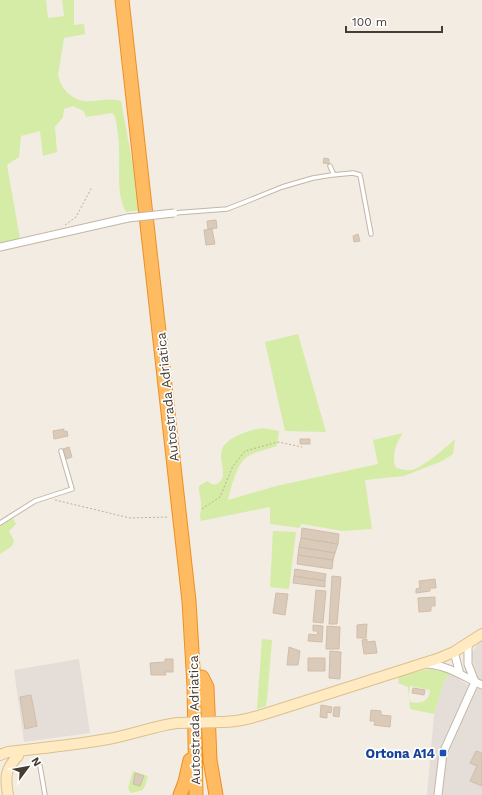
<svg xmlns="http://www.w3.org/2000/svg" width="482" height="795" viewBox="0 0 482 795" font-family="'Work Sans',sans-serif">
  <style>
    .industrial { fill: #e5ded8 }
    .green { fill: #d4eca6; fill-rule: evenodd }
    .building { fill: #d9caba; stroke: #d1bea9 }
    .lines { fill: none; stroke-linecap: round; stroke-linejoin: round }
    .service-casing { stroke: #c2b6a7; stroke-width: 5.5 }
    .minor-casing { stroke: #c2b6a7; stroke-width: 9 }
    .secondary-casing { stroke: #dbc08f; stroke-width: 12 }
    .motorway-casing { stroke: #ed8f23; stroke-width: 15 }
    .path { stroke: #c3ae94; stroke-width: 1; stroke-dasharray: 2 2; stroke-linecap: butt }
    .service { stroke: #fff; stroke-width: 3.5 }
    .minor { stroke: #fff; stroke-width: 7 }
    .secondary { stroke: #ffeac1; stroke-width: 10 }
    .motorway { stroke: #ffbb62; stroke-width: 13 }
    .minor-bridge-casing { stroke: #c2b6a7; stroke-width: 9; stroke-linecap: butt }
    .secondary-bridge-casing { stroke: #dbc08f; stroke-width: 12; stroke-linecap: butt }
    .minor-bridge { stroke: #fff; stroke-width: 7 }
    .secondary-bridge { stroke: #ffeac1; stroke-width: 10 }
    .transit-dot { fill: #1a4fb4; stroke: #fff; stroke-width: 1.5 }
    .labels { text-anchor: middle; stroke-width: 3.5; stroke-linejoin: round; paint-order: stroke }
    .street-label { font-size: 13px; fill: #453c32; stroke: #fff }
    .transit-label { font-size: 13px; font-weight: bold; fill: #164399; stroke: #fff; text-anchor: end }
  </style>
  <rect width="100%" height="100%" fill="#f3ece2"/>
  <path class="industrial" d="M482,638V795H427L434,714L444,681L451,674L468,685L478,680L471,654Z
    M79,659L90,733L24,742L14,670Z"/>
  <path class="green" d="M0,0H46L48,18L64,16L62,0H74V25L84,24L85,34L64,38L58,75C60,83 63,89 69,94C87,109 101,95 121,101L141,210L126,212C116,194 120,170 119,150C119,139 117,127 115,116L112,113L86,117L84,111L73,106L64,109L63,117L55,127L57,152L43,156L40,131L21,136L19,157L7,165L20,239L0,245Z
    M298,334L326,432L285,431L265,342Z
    M262,428L279,431L277,446C268,449 258,451 250,455C237,461 231,487 228,500L276,486L378,464L373,440L403,433C396,443 391,456 396,468C401,469 407,471 412,470C426,465 444,449 455,439L453,454L442,461L404,476L365,480L372,529L343,531L301,524L300,528L270,524V507L201,521C199,514 201,513 201,507C202,500 198,493 199,486L207,481C211,484 214,486 218,483C229,476 218,460 222,450C226,437 250,430 262,428Z
    M12,517L16,524L9,531L14,541L12,546L0,554V525Z
    M273,531L296,532L289,589L270,587Z
    M262,639L272,640L267,700L266,703V706L257,709Z
    M434,668L442,670L451,674L444,681L434,714L410,709L408,687L398,683L399,676ZM410,686L430,690C429,702 421,704 410,702L409,696Z
    M133,771L148,776L145,786L143,790L131,793L128,788Z"/>
  <path class="building" d="M324,158L329,159V164L323,163Z
    M216,220L217,228L208,229L207,221Z
    M212,229L215,244L206,245L204,230Z
    M358,234L360,241L354,242L353,236Z
    M64,429V432L67,431L68,436L54,439L53,431Z
    M300,439H310V444H300Z
    M69,447L72,457L66,459L63,449Z
    M302,528L339,534L338,544L301,538Z
    M301,538L338,544L335,553L299,547Z
    M299,547L335,553L333,560L298,555Z
    M298,555L333,560L332,569L297,564Z
    M295,569L326,574L325,581L294,576Z
    M294,576L325,581V587L293,583Z
    M332,576L341,577L337,624H329Z
    M435,579L436,588H430V591L416,593V589L420,588L419,581Z
    M316,590L326,591L323,623L313,622Z
    M276,593L288,594L285,615L273,613Z
    M435,597V606H431V611L419,612L418,598Z
    M367,624L366,638H357V625Z
    M313,625L323,626L322,642L308,641L309,634L317,635L318,631H313Z
    M327,626L340,627L339,649H326Z
    M367,639V642L375,641L377,653L364,654L362,640Z
    M289,647L300,651L298,665H287Z
    M330,651L341,652L340,679L329,678Z
    M308,658H325V671H308Z
    M165,659H173V672H165L166,675H151L150,663L165,662Z
    M413,688L425,690L424,695L412,693Z
    M31,695L37,726L25,729L20,697Z
    M321,705L332,707L331,713L327,712V718L320,717Z
    M334,707H340L339,717L333,716Z
    M371,710L381,711V715L391,716L390,727L374,725L375,721H370Z
    M476,751L482,753V786L470,781L477,766L470,763Z
    M135,773L144,776L140,786L133,784Z"/>
  <g class="lines">
    <defs>
      <path id="service" d="M332,175L353,173L360,175L371,234
        M174,213L227,209L250,200L282,187L313,178L332,175L333,173L330,166
        M0,523L35,501L72,489L61,451
        M40,766L45,795"/>
      <path id="minor" d="M0,247L128,218
        M454,652L460,674
        M427,664C447,665 464,677 482,685
        M438,795L443,753L475,682L468,664V643"/>
      <path id="secondary" d="M223,722C240,722 255,717 271,712L437,659L454,652L482,634
        M0,755L8,752C41,748 75,745 108,739C131,735 154,726 177,723
        M8,795C5,777 5,769 18,756"/>
      <path id="motorway" d="M122,0L189,601L194,686L196,795
        M202,677L207,687L210,760L216,795
        M180,795L185,782L190,760"/>
    </defs>
    <use href="#service" class="service-casing"/>
    <use href="#minor" class="minor-casing"/>
    <use href="#secondary" class="secondary-casing"/>
    <use href="#motorway" class="motorway-casing"/>
    <path class="path" d="M65,225L76,217L92,187
      M55,500L130,518L169,517
      M202,509L220,497L233,466L245,451L278,442L302,447"/>
    <use href="#service" class="service"/>
    <use href="#minor" class="minor"/>
    <use href="#secondary" class="secondary"/>
    <use href="#motorway" class="motorway"/>
    <defs>
      <path id="minor-bridge" d="M128,218L174,213"/>
      <path id="secondary-bridge" d="M177,723L223,722"/>
    </defs>
    <use href="#minor-bridge" class="minor-bridge-casing"/>
    <use href="#secondary-bridge" class="secondary-bridge-casing"/>
    <use href="#minor-bridge" class="minor-bridge"/>
    <use href="#secondary-bridge" class="secondary-bridge"/>
  </g>
  <rect class="transit-dot" x="439" y="749" width="8" height="8" rx="2"/>
  <g class="labels">
    <g class="street-label">
      <text transform="translate(167 397) rotate(-96)" y="5">Autostrada Adriatica</text>
      <text transform="translate(194 720) rotate(-91)" y="5">Autostrada Adriatica</text>
    </g>
    <g class="transit-label">
      <text x="435" y="758">Ortona A14</text>
    </g>
  </g>
  <g transform="translate(28 767) rotate(58)" stroke="#ffffff" stroke-width="3" paint-order="stroke">
  <path d="M0-3L7 15L0 10L-7 15Z" fill="#453c32"/>
  <text y="-6" font-size="11" font-weight="bold" text-anchor="middle" fill="#453c32">N</text>
  </g>
  <path d="M346 26v6h96v-6" fill="none" stroke="#453c32" stroke-width="2"/>
  <text x="352" y="26" font-size="12" fill="#453c32" stroke="#ffffff" stroke-width="3" paint-order="stroke">100 m</text>
</svg>
